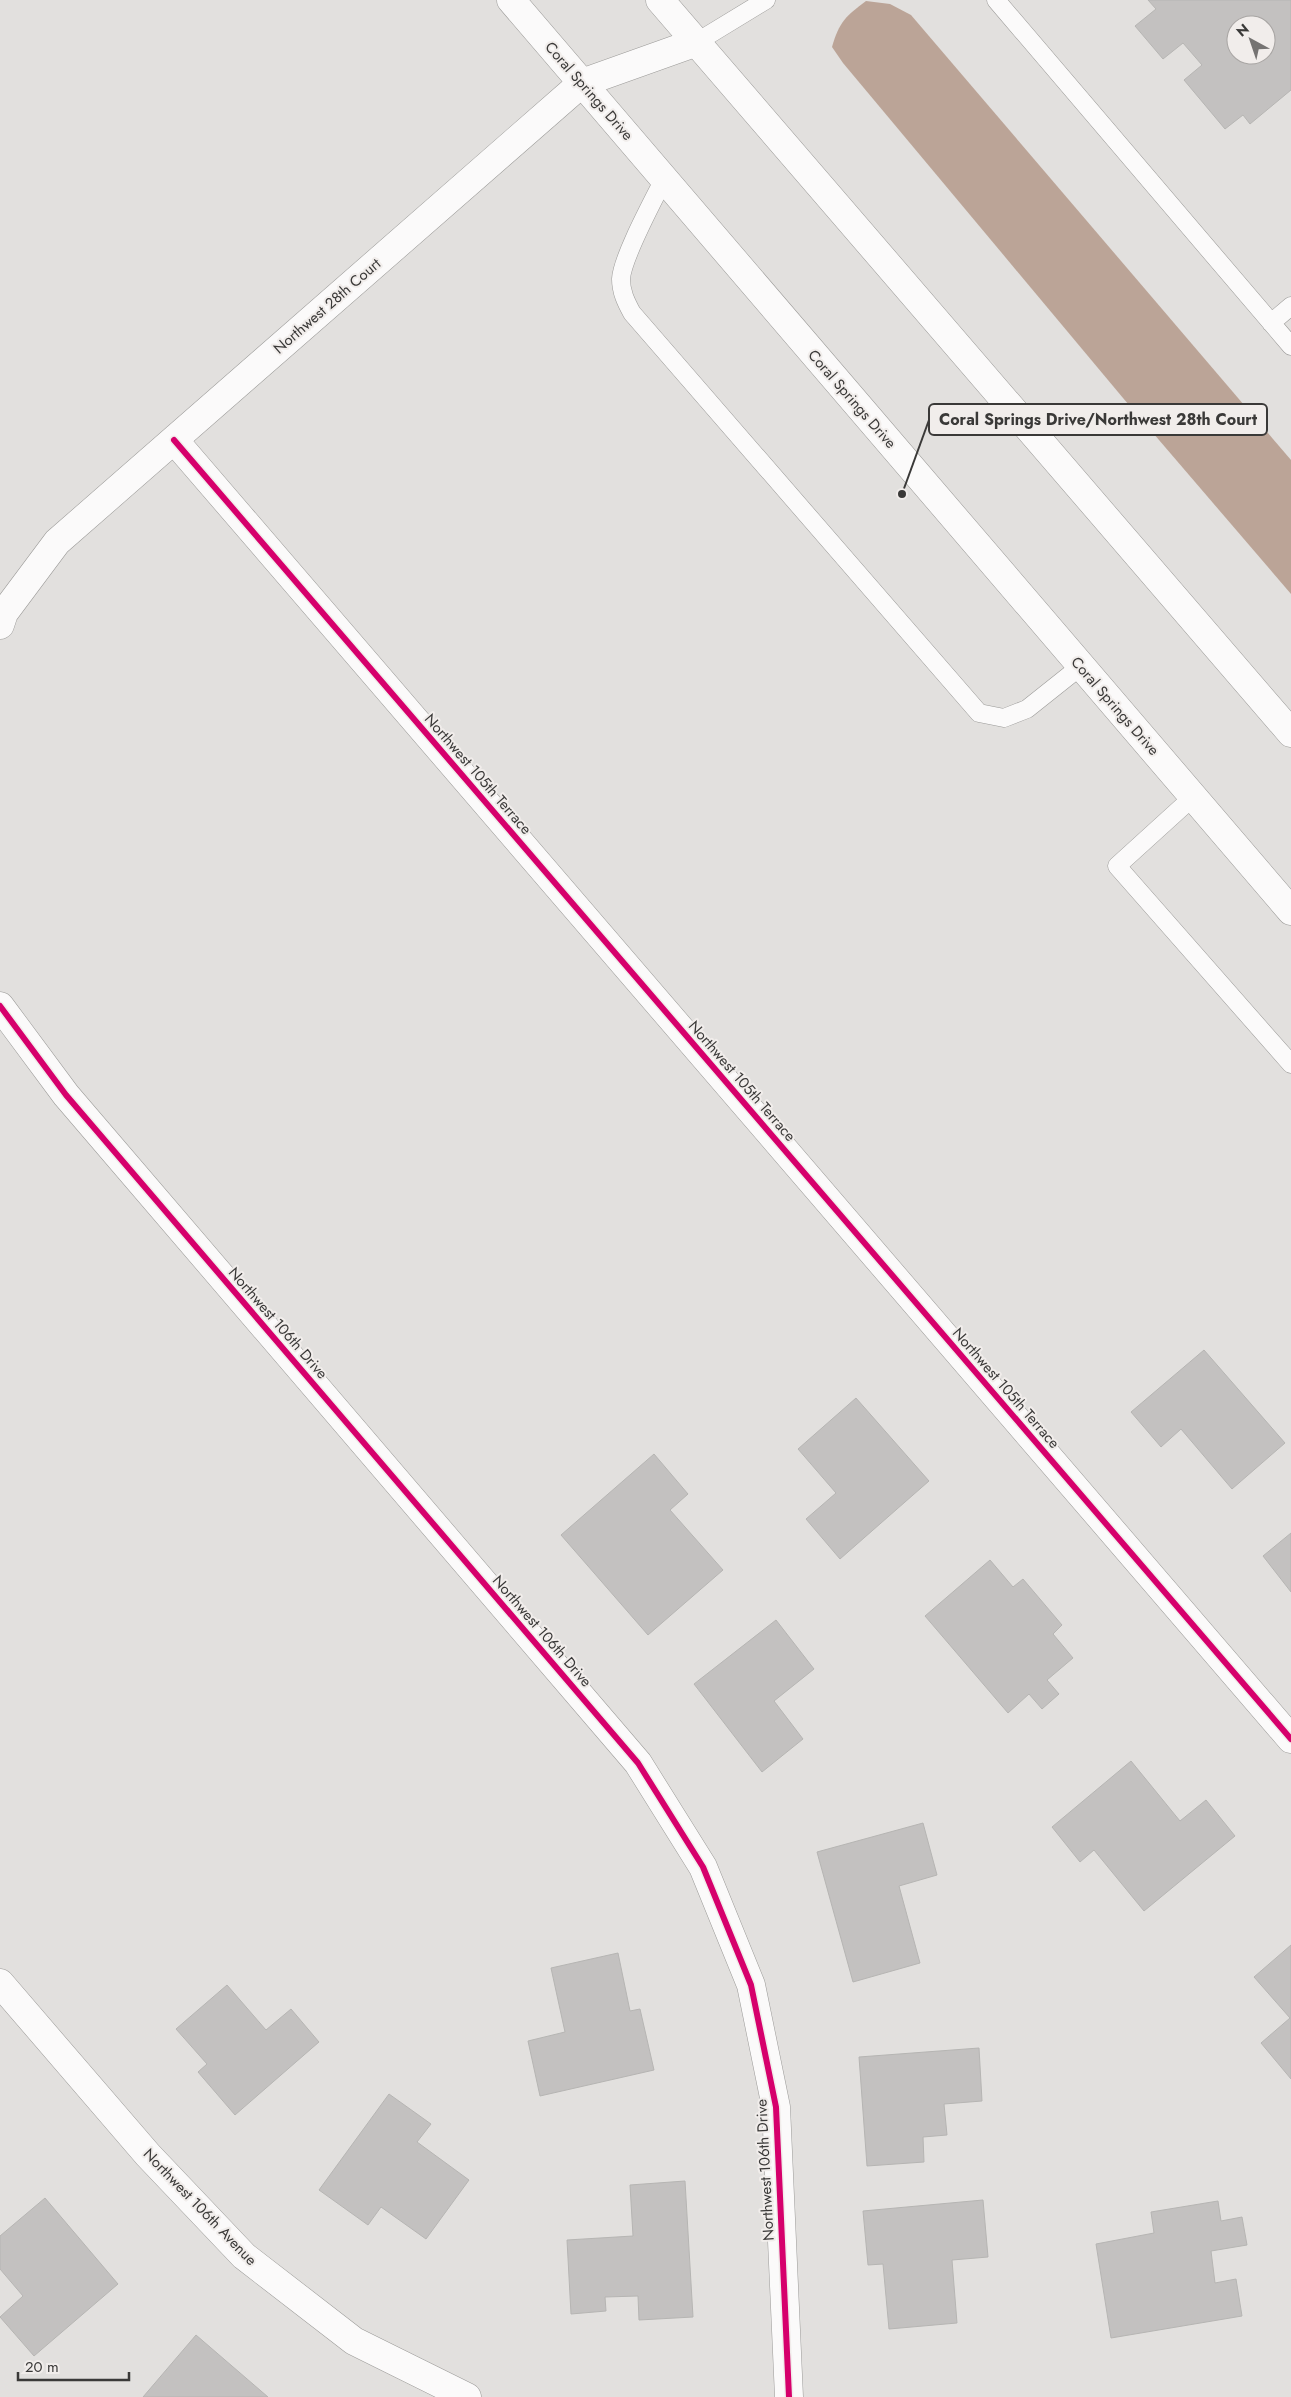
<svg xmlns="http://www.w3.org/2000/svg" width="1291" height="2397" viewBox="0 0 1291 2397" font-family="Jost,sans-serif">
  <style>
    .water { fill: #bba497 }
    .building { fill: #c3c1c0; stroke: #b6b5b3; fill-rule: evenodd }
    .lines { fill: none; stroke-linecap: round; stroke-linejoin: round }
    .service-casing { stroke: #9b9a98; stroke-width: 19 }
    .minor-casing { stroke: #9b9a98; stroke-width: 29 }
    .secondary-casing { stroke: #9b9a98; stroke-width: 29 }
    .service { stroke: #fbfafa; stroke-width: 18 }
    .minor { stroke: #fbfafa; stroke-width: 28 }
    .secondary { stroke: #fbfafa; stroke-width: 28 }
    .cycleway-casing { stroke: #f1edeb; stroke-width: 9 }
    .cycleway { stroke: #d6006c; stroke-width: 6 }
    .labels { text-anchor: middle; stroke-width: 4; stroke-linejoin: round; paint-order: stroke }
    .street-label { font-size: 15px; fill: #3a3938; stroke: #f1edeb }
    .leader { fill: none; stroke: #3a3938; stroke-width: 2 }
    .callout-dot { fill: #3a3938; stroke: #f1edeb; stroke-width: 2 }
    .callout { fill: #f1edeb; stroke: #3a3938; stroke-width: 2 }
    .callout-label { font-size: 16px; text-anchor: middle; font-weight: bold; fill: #3a3938 }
  </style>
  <rect width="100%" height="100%" fill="#e2e0de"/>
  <path class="water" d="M866,1L890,4L911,15L1291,460V594L1123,398L843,63L832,47C839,22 846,16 866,1Z"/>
  <path class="building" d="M1148,0H1291V90L1250,124L1243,115L1225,129L1184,80L1202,65L1183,43L1163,59L1135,26L1156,9ZM1236,25H1266V55H1236Z
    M1204,1350L1285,1443L1232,1489L1181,1429L1161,1447L1131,1412Z
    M856,1398L929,1481L840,1559L806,1519L836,1493L798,1449Z
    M654,1454L688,1494L670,1510L723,1570L648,1635L561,1535Z
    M1291,1533V1592L1263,1556Z
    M990,1560L1013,1587L1023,1579L1062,1625L1053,1634L1073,1658L1047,1680L1059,1694L1042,1709L1029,1694L1008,1713L925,1616Z
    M776,1620L814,1669L774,1701L803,1739L762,1772L694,1684Z
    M1131,1761L1180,1821L1206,1800L1235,1836L1144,1911L1094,1850L1080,1862L1052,1827Z
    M923,1823L937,1875L899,1886L920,1963L853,1982L817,1852Z
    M1291,1945V2079L1261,2043L1290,2018L1254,1977Z
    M618,1953L630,2011L640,2009L654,2070L540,2096L528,2041L565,2032L551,1968Z
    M227,1985L266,2030L291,2009L319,2042L235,2115L198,2072L207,2064L176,2029Z
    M979,2048L982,2101L944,2104L947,2135L923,2137L924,2162L867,2166L859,2057Z
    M389,2094L431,2124L417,2142L469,2180L426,2239L381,2207L368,2225L319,2190Z
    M685,2181L693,2317L639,2320L638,2296L605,2297L606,2311L571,2314L567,2240L633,2236L630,2185Z
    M45,2198L118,2284L34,2356L0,2317L23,2296L0,2269V2236Z
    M983,2200L988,2257L952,2260L957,2323L889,2329L883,2264L868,2265L863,2211Z
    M1218,2201L1221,2221L1242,2217L1247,2245L1211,2251L1215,2283L1236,2279L1242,2316L1111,2338L1096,2244L1154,2233L1151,2212Z
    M196,2335L268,2397H143Z"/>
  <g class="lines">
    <defs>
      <path id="service" d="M996,0L1291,346
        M697,42L766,0
        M664,179C653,201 622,258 621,279C621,292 626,302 632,313L979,713L1004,718L1027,709L1081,666
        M1271,323L1291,306
        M1193,797L1117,866L1291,1064"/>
      <path id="minor" d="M174,440L1291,1739
        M0,625L4,613L57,542L582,83L697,42
        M0,1006L66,1095L638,1763L703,1867L751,1985L776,2107L789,2397
        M0,1983L148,2155L244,2256L354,2341L467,2397"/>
      <path id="secondary" d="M511,0L1291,911
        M660,0L1291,733"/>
    </defs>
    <use href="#service" class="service-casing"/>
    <use href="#minor" class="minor-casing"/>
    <use href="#secondary" class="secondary-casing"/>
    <use href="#service" class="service"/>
    <use href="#minor" class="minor"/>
    <use href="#secondary" class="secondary"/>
    <defs>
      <path id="cycleway" d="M174,440L1291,1739
        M0,1006L66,1095L638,1763L703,1867L751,1985L776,2107L789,2397"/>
    </defs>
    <use href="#cycleway" class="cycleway-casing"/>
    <use href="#cycleway" class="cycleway"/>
  </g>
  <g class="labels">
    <g class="street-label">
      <text transform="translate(589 91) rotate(49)" y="5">Coral Springs Drive</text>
      <text transform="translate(327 306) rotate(-41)" y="5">Northwest 28th Court</text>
      <text transform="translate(852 399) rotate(49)" y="5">Coral Springs Drive</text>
      <text transform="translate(1115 706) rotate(49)" y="5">Coral Springs Drive</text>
      <text transform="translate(478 774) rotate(49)" y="5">Northwest 105th Terrace</text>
      <text transform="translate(742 1081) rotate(49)" y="5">Northwest 105th Terrace</text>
      <text transform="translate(278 1323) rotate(49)" y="5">Northwest 106th Drive</text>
      <text transform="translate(1006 1388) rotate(49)" y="5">Northwest 105th Terrace</text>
      <text transform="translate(542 1631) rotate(49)" y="5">Northwest 106th Drive</text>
      <text transform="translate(765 2170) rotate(-93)" y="5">Northwest 106th Drive</text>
      <text transform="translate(200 2207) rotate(46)" y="5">Northwest 106th Avenue</text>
    </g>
  </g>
  <path class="leader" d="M902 494L929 420"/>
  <circle class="callout-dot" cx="902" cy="494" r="5"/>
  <rect class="callout" x="929" y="404" width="338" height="31" rx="5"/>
  <g class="callout-label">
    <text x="1098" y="425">Coral Springs Drive/Northwest 28th Court</text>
  </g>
  <g transform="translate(1251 40) rotate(320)"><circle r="24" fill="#f1edeb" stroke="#a8a5a3"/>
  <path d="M0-4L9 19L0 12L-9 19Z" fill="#757372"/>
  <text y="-8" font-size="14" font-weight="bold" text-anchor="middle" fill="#3a3938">N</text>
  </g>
  <path d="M18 2372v8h111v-8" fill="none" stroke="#3a3938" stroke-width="2.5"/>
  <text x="25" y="2372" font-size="15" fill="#3a3938" stroke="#f1edeb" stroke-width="4" paint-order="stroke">20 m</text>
</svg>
